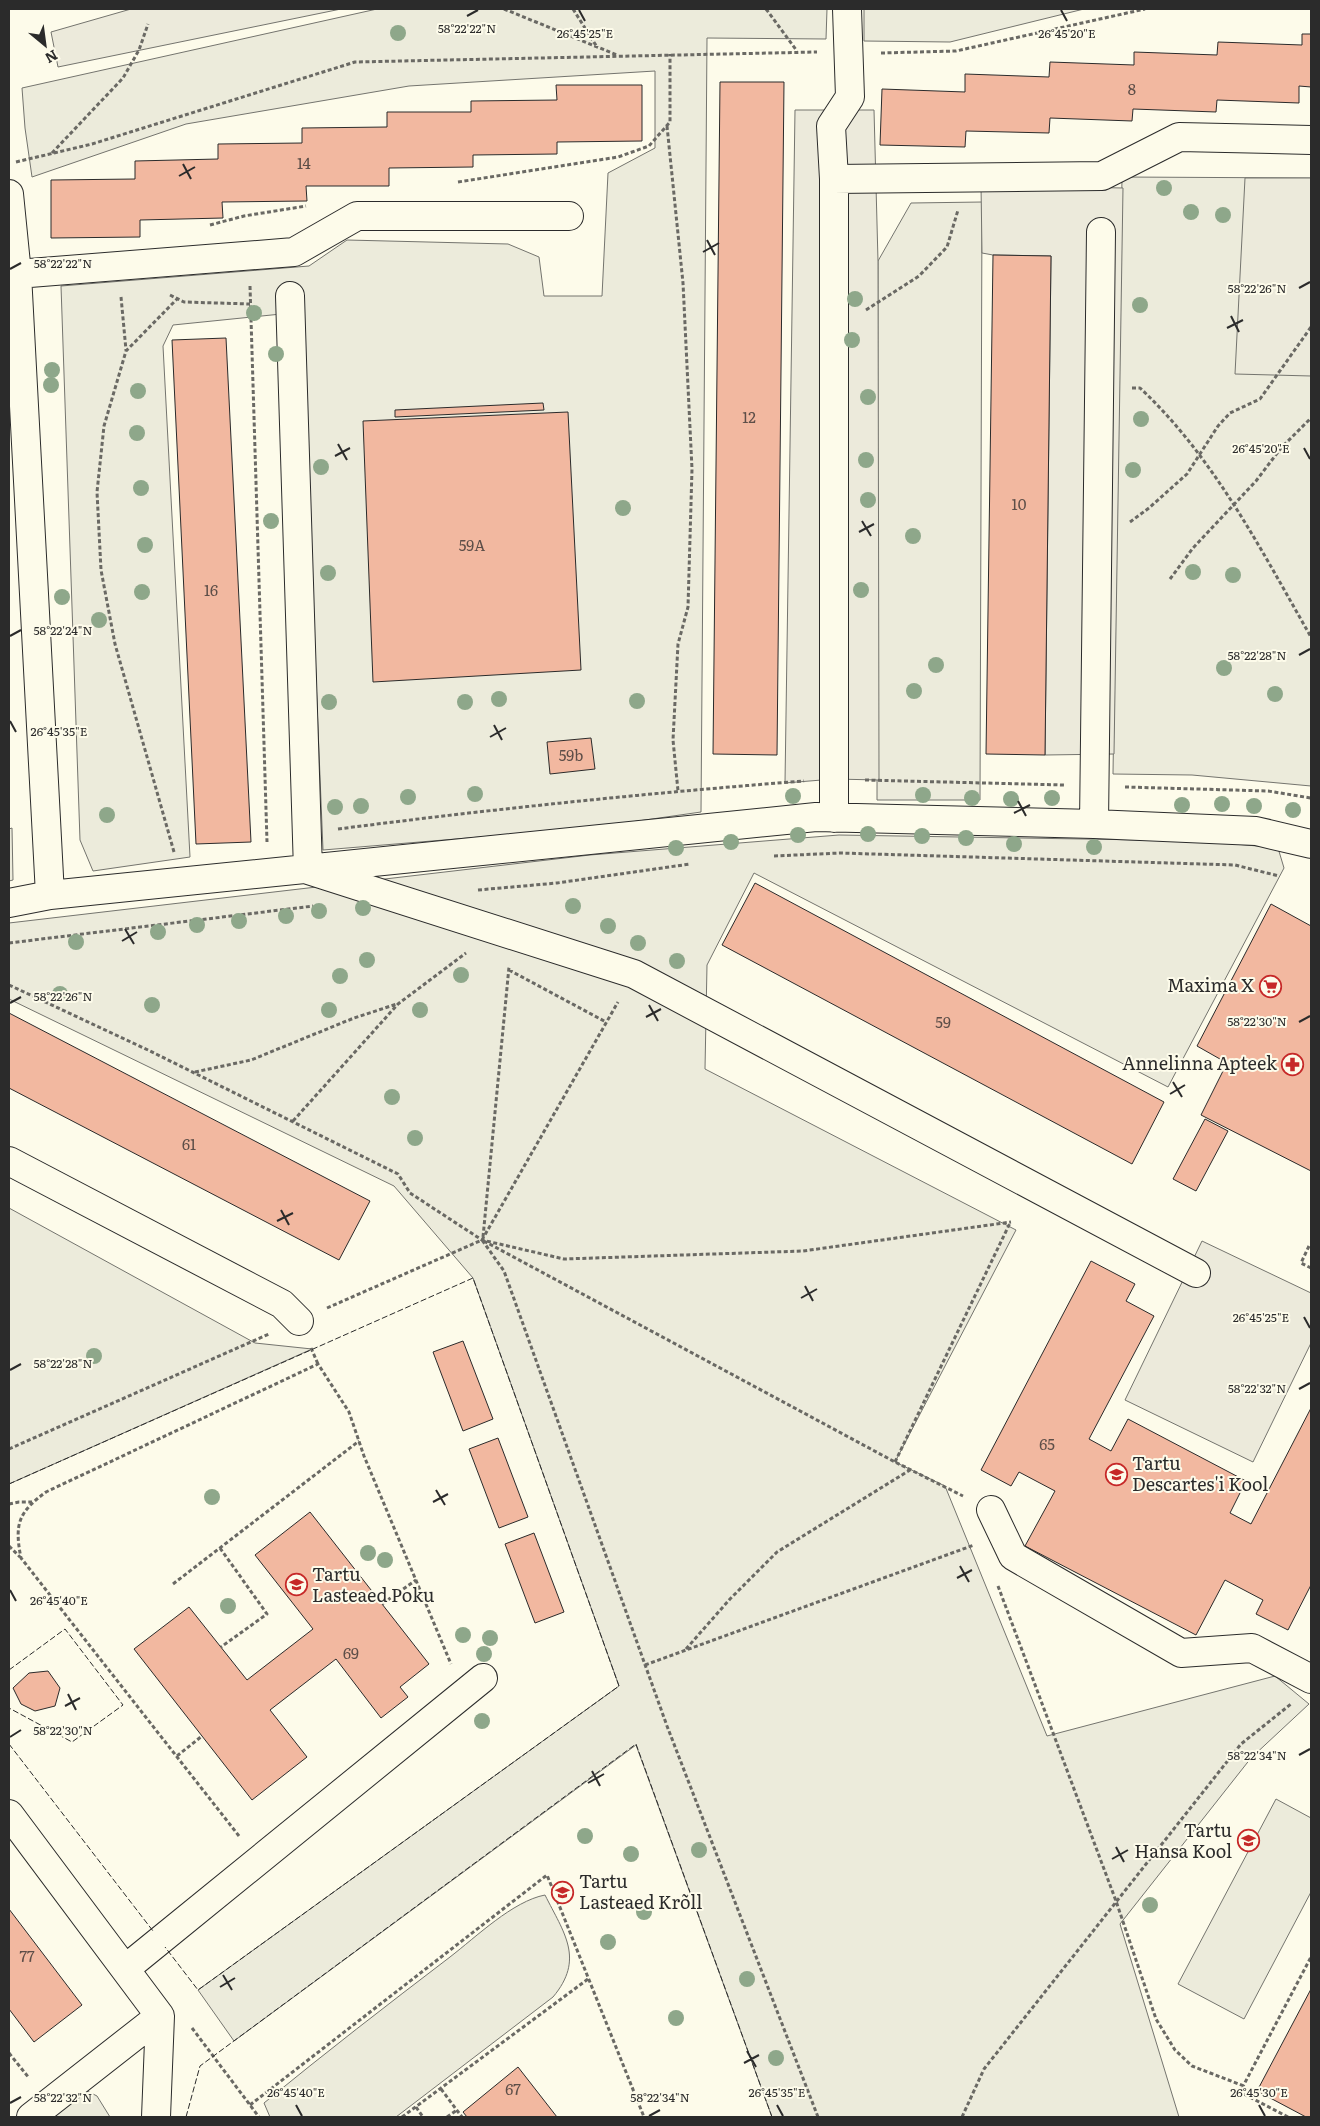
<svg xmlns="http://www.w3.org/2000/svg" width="1320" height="2126" viewBox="0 0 1320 2126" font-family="Literata,serif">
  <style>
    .green { fill: #ecebdb; stroke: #74746e }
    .parking { fill: #eceadb; stroke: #74746e }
    .building { fill: #f2b8a0; stroke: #2b2b2b }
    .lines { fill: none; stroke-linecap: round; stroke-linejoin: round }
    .minor-casing { stroke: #2b2b2b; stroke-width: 30 }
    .path { stroke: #6a6964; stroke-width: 3; stroke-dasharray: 4 2.5; stroke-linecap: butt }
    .minor { stroke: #fdfbea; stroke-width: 28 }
    .fence { stroke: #2b2b2b; stroke-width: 1; stroke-dasharray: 6 2.5; stroke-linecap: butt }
    .tree { fill: #8ea78a }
    .ticks { fill: none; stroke: #2b2b2b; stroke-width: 2 }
    .labels { text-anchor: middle; stroke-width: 4; stroke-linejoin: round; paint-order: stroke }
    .number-label { font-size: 15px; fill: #5d4e48 }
    .poi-label { font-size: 18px; fill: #2b2b2b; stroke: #fdfbea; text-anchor: end }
    .ticks-label { font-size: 12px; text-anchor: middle; fill: #2b2b2b; stroke: #fdfbea; stroke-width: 4; stroke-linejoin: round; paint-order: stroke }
  </style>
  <rect width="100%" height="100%" fill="#fdfbea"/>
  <path class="green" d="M377,9H827L826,39L707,38L701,812L589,828L323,850L301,312L173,325L163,346L190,857L93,871L80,840L61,286L309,266L347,240L508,244L539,257L544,296H602L608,173L655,148V71L409,86L186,124L32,177L25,128L22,88Z
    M864,9H1084L950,42L864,41Z
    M1122,177L1311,178V786L1192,775L1113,774Z
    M982,202L980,800H877L878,261L911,203Z
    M12,828L13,880L9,881V829Z
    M839,835L1204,841L1278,848L1284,868L1168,1087L754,873L707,965L705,1069L1016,1230L895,1462L945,1486L1047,1736L1275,1676L1309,1704L1251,1758L1120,1924L1179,2117H772L636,1745L234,2041L198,1990L619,1686L473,1278L394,1186L9,999V923L590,855Z
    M9,1208L255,1343L312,1349L9,1484Z
    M1276,1799L1311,1818V1892L1244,2019L1178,1984Z
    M545,1895C564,1933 585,1959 553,1997L396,2117H270L264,2103C325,2053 387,2005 450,1957C476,1937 513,1901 545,1895Z
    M87,2091L97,2096L110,2117H44Z"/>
  <path class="parking" d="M131,9H341L58,67L51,32Z
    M795,110H874L878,261L879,780L834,779L785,783Z
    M1245,178H1311V376L1235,374Z
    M981,185L1123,188L1114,754L1045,755L1051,256L993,255L982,253Z
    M1202,1241L1311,1293V1343L1253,1462L1125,1400Z"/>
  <path class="building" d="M1302,34H1311V87L1299,86V103L1217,100L1216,112L1133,109L1132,121L1050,118L1049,133L966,131L965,147L880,145L882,89L965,92V74L1049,77L1050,62L1134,65V52L1217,55L1218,42L1302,45Z
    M720,82H784L777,755L713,754Z
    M556,85H642V141L557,142V154L473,155V167L389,168V186H306L307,201L222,202L223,218L140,220V237L51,238V180L135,179V161L218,159V144L302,143V128L387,127V112H471V101L557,100Z
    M993,255L1051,256L1045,755L986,754Z
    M226,338L251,842L196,844L172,340Z
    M543,403L544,410L395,417V410Z
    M568,412L581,670L373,682L363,421Z
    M591,738L595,769L550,774L547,742Z
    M755,883L1164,1102L1132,1164L722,945Z
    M1271,904L1311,926V1171L1201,1115L1227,1063L1197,1046Z
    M9,1013L370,1201L339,1260L9,1088Z
    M1205,1119L1228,1131L1196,1191L1173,1179Z
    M1091,1261L1135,1284L1126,1301L1154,1316L1089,1439L1111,1451L1128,1419L1246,1481L1230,1513L1251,1524L1311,1408V1585L1288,1630L1256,1614L1263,1600L1225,1580L1196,1635L1025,1546L1055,1491L1019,1472L1011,1486L981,1470Z
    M463,1341L493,1419L463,1431L433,1352Z
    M498,1438L528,1517L499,1528L469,1449Z
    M310,1512L429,1664L400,1687L408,1697L381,1718L336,1659L270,1710L307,1757L252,1800L134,1649L189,1607L247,1680L313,1629L255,1555Z
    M534,1533L564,1612L535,1623L505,1544Z
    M48,1671L60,1688L55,1706L35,1711L21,1704L13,1688L29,1673Z
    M9,1909L82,2005L34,2042L9,2009Z
    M1311,1989V2117H1306L1257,2091Z
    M518,2067L557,2117H467L463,2112Z"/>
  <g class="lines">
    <defs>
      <path id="minor" d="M834,179L1102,176L1179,137L1311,140
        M9,194L17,274L50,895
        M17,274L294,252L357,216H569
        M290,296L308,870L634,974L1196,1273
        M834,818V179L831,126L850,97L847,9
        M1094,824L1101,232
        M9,903L50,895L816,817L1094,824L1256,831L1311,844
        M9,1161L282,1304L299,1321
        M991,1510L1013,1556L1181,1653L1252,1648L1311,1679
        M9,1814L160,2016L156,2117
        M125,1969L483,1678
        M31,2117L160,2016"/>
    </defs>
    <use href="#minor" class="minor-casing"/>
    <path class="path" d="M504,9L617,55
      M573,9L597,47
      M766,9L797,51
      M881,53L956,51L1145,9
      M667,126L683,283L692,469L688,607L678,644L673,740L678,791
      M52,153L123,78L139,50L148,24
      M16,162L92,144L355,62L817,52
      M458,182L618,157L649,146L670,122V54
      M210,225L244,216L306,206
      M250,286L267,842
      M170,295L184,302L250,304
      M121,297L126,350
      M866,310L919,276L947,247L958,210
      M1132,388H1140C1214,457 1261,550 1311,637
      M1130,522L1149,508L1187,474L1218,426L1230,413L1260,399L1311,327
      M1170,579L1193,548L1256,481L1281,448L1311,418
      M865,780L1064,785
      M1125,787L1268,791L1311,798
      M338,829C493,809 648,793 804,781
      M174,852L115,644L101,570L97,492L104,426L126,351L177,299
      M774,856L840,853L1235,865L1279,876
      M478,890L557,883L690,864
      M9,943L313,906
      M509,970L606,1022
      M9,985L148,1050L398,1174L410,1193L482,1240L564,1259L803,1251L1011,1222
      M195,1072L251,1060L354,1018L397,1004
      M293,1121L398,1004L466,953
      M483,1237L509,967
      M1309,1246L1301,1263L1311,1268
      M327,1308L482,1240L618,1002
      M311,1348L318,1364
      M9,1449L269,1334
      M895,1462L1010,1223
      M9,1504L19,1502H32
      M9,1546L20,1557
      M220,1548L267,1614L221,1647
      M173,1584L359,1441
      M998,1586L1116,1901L1156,2019L1175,2050L1192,2066L1244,2086
      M382,1604L416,1580
      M686,1649L730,1599L777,1552L910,1470
      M645,1665L974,1545
      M177,1756L202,1736
      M239,1836L21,1558C14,1523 19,1512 46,1492L318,1364L349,1412L364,1456L451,1664
      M192,2028L259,2117
      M9,2053L29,2078
      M441,2089L462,2117
      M250,2105L547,1875L644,2117
      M416,2107L423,2117
      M402,2117L588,1979
      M447,2117L457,2110
      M818,2117L667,1726L504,1271L482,1240L895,1462L963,1496
      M962,2117L984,2069L1241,1744L1291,1704
      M1288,2117L1240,2092L1311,1957"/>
    <use href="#minor" class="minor"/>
    <path class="fence" d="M9,1484L473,1278L619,1686L198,1990L165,1947
      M9,1670L65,1629L123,1705L72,1742L9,1708
      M9,1744L153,1931
      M186,2117L200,2066L636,1744L772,2117"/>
  </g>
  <g class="tree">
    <circle cx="398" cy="33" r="8"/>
    <circle cx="1164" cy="188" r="8"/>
    <circle cx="1191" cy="212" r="8"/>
    <circle cx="1223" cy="215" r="8"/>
    <circle cx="855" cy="299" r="8"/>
    <circle cx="1140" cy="305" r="8"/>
    <circle cx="254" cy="313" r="8"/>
    <circle cx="852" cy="340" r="8"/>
    <circle cx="276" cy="354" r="8"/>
    <circle cx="52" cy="370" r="8"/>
    <circle cx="51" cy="385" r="8"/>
    <circle cx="138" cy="391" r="8"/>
    <circle cx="868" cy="397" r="8"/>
    <circle cx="1141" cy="419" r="8"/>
    <circle cx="137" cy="433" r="8"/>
    <circle cx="866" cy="460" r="8"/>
    <circle cx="321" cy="467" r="8"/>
    <circle cx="1133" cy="470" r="8"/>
    <circle cx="141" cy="488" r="8"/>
    <circle cx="868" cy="500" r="8"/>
    <circle cx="623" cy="508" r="8"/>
    <circle cx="271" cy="521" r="8"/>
    <circle cx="913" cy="536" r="8"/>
    <circle cx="145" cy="545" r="8"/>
    <circle cx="1193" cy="572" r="8"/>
    <circle cx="328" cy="573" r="8"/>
    <circle cx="1233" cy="575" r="8"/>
    <circle cx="861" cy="590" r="8"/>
    <circle cx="142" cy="592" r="8"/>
    <circle cx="62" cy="597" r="8"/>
    <circle cx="99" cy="620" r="8"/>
    <circle cx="936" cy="665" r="8"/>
    <circle cx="1224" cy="668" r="8"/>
    <circle cx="914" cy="691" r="8"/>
    <circle cx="1275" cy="694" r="8"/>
    <circle cx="499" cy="699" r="8"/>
    <circle cx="637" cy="701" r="8"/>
    <circle cx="329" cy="702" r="8"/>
    <circle cx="465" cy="702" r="8"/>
    <circle cx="475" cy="794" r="8"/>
    <circle cx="923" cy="795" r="8"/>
    <circle cx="793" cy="796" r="8"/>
    <circle cx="408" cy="797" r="8"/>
    <circle cx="972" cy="798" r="8"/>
    <circle cx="1052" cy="798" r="8"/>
    <circle cx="1011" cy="799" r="8"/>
    <circle cx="1222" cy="804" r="8"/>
    <circle cx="1182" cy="805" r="8"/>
    <circle cx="361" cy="806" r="8"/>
    <circle cx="1254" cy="806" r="8"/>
    <circle cx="335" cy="807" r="8"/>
    <circle cx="1293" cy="810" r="8"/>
    <circle cx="107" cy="815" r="8"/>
    <circle cx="868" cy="834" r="8"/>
    <circle cx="798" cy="835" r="8"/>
    <circle cx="922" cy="836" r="8"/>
    <circle cx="966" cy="838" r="8"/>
    <circle cx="731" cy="842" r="8"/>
    <circle cx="1014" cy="844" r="8"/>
    <circle cx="1094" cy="847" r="8"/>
    <circle cx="676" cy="848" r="8"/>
    <circle cx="573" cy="906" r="8"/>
    <circle cx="363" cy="908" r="8"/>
    <circle cx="319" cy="911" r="8"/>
    <circle cx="286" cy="916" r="8"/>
    <circle cx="239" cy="921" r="8"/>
    <circle cx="197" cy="925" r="8"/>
    <circle cx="608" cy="926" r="8"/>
    <circle cx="158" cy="932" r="8"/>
    <circle cx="76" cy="942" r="8"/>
    <circle cx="638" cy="943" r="8"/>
    <circle cx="367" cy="960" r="8"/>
    <circle cx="677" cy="961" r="8"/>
    <circle cx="461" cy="975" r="8"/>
    <circle cx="340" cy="976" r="8"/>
    <circle cx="60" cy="994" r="8"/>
    <circle cx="152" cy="1005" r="8"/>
    <circle cx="329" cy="1010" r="8"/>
    <circle cx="420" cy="1010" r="8"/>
    <circle cx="392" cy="1097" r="8"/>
    <circle cx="415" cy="1138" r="8"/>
    <circle cx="94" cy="1356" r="8"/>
    <circle cx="212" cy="1497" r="8"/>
    <circle cx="368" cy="1553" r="8"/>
    <circle cx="385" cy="1560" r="8"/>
    <circle cx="228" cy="1606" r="8"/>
    <circle cx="463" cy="1635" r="8"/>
    <circle cx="490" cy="1638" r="8"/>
    <circle cx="484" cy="1654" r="8"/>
    <circle cx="482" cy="1721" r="8"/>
    <circle cx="585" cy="1836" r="8"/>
    <circle cx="699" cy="1850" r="8"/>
    <circle cx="631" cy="1854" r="8"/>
    <circle cx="1150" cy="1905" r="8"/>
    <circle cx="644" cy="1912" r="8"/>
    <circle cx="608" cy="1942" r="8"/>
    <circle cx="747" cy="1979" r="8"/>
    <circle cx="676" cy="2018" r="8"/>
    <circle cx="776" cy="2058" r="8"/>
  </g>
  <path class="ticks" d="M579,10L585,21M1061,10L1067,21M467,16L478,10M183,164L191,179M179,176L195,167M707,240L715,255M703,252L719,243M10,269L21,263M1299,288L1310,282M1231,316L1239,332M1227,328L1243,320M338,444L347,460M1304,448L1310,459M335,456L350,448M862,521L871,536M859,532L874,524M10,636L21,630M1299,655L1310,649M10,721L16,732M494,725L502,740M490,737L506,728M1018,801L1026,816M1014,813L1030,805M125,929L134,944M122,941L137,932M10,1003L21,997M649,1005L658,1021M646,1017L661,1009M1299,1022L1310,1016M1173,1082L1182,1097M1170,1094L1185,1085M281,1210L289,1225M277,1221L293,1213M805,1286L813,1301M801,1298L817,1289M1304,1317L1310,1328M10,1370L21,1364M1299,1389L1310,1383M436,1490L445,1505M433,1502L448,1494M960,1566L969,1582M957,1578L972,1570M10,1590L16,1601M68,1694L76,1710M65,1706L80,1698M10,1737L21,1730M1299,1755L1310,1749M592,1771L600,1786M588,1783L604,1774M1116,1847L1124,1862M1112,1859L1128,1850M223,1975L232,1990M220,1987L235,1978M747,2051L756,2067M744,2063L759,2055M10,2103L21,2097M296,2105L302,2116M777,2105L783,2116M1259,2105L1265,2116M649,2116L660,2110"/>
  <defs>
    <symbol id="supermarket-ring" viewBox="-11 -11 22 22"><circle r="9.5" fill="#fdfbea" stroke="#c62828" stroke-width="1.5"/><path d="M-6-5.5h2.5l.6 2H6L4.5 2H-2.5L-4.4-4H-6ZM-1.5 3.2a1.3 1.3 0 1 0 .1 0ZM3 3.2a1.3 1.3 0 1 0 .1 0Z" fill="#c62828"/></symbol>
    <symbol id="pharmacy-ring" viewBox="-11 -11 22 22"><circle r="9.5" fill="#fdfbea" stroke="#c62828" stroke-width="1.5"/><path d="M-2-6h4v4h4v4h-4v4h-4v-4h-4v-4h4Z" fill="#c62828"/></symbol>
    <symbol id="school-ring" viewBox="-11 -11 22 22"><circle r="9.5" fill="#fdfbea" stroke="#c62828" stroke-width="1.5"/><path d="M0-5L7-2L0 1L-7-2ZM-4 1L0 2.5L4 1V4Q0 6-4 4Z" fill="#c62828"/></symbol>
  </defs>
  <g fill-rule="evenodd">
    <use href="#supermarket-ring" x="1258" y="974" width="25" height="25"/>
    <use href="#pharmacy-ring" x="1280" y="1052" width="25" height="25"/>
    <use href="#school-ring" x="1104" y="1462" width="25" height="25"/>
    <use href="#school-ring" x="284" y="1572" width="25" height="25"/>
    <use href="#school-ring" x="1236" y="1828" width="25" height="25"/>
    <use href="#school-ring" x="550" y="1880" width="25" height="25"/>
  </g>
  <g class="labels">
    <g class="number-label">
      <text x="1132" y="95">8</text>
      <text x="304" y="169">14</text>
      <text x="749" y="423">12</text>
      <text x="1019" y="510">10</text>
      <text x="472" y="551">59A</text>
      <text x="211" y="596">16</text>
      <text x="571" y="761">59b</text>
      <text x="943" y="1028">59</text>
      <text x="189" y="1150">61</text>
      <text x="1047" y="1450">65</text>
      <text x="351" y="1659">69</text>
      <text x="27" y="1962">77</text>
      <text x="513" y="2095">67</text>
    </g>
    <g class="poi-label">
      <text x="1254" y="992">Maxima X</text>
      <text x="1277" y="1070">Annelinna Apteek</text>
      <text x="1132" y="1470" text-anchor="start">Tartu<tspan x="1132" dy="21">Descartes'i Kool</tspan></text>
      <text x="312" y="1581" text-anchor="start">Tartu<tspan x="312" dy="21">Lasteaed Poku</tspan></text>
      <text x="1232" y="1837">Tartu<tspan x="1232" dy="21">Hansa Kool</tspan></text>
      <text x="579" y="1888" text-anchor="start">Tartu<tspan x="579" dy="21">Lasteaed Krõll</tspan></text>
    </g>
  </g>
  <g class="ticks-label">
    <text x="467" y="33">58°22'22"N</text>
    <text x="585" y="38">26°45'25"E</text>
    <text x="1067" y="38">26°45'20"E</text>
    <text x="63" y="268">58°22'22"N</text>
    <text x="1257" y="293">58°22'26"N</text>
    <text x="1261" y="453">26°45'20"E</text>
    <text x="63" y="635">58°22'24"N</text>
    <text x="1257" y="660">58°22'28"N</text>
    <text x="59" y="736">26°45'35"E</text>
    <text x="63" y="1001">58°22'26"N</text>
    <text x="1257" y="1026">58°22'30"N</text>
    <text x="1261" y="1322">26°45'25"E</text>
    <text x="63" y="1368">58°22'28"N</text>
    <text x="1257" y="1393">58°22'32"N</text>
    <text x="59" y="1605">26°45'40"E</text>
    <text x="63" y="1735">58°22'30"N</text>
    <text x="1257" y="1760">58°22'34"N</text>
    <text x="296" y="2097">26°45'40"E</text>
    <text x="777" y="2097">26°45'35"E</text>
    <text x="1259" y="2097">26°45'30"E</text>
    <text x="63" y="2102">58°22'32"N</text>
    <text x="660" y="2102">58°22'34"N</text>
  </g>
  <rect width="1320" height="2126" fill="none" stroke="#2b2b2b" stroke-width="20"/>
  <g transform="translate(45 45) rotate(151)" stroke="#fdfbea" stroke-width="4" paint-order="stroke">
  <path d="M0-4L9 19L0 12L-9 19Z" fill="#2b2b2b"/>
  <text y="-8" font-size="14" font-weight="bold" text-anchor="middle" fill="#2b2b2b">N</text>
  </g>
</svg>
